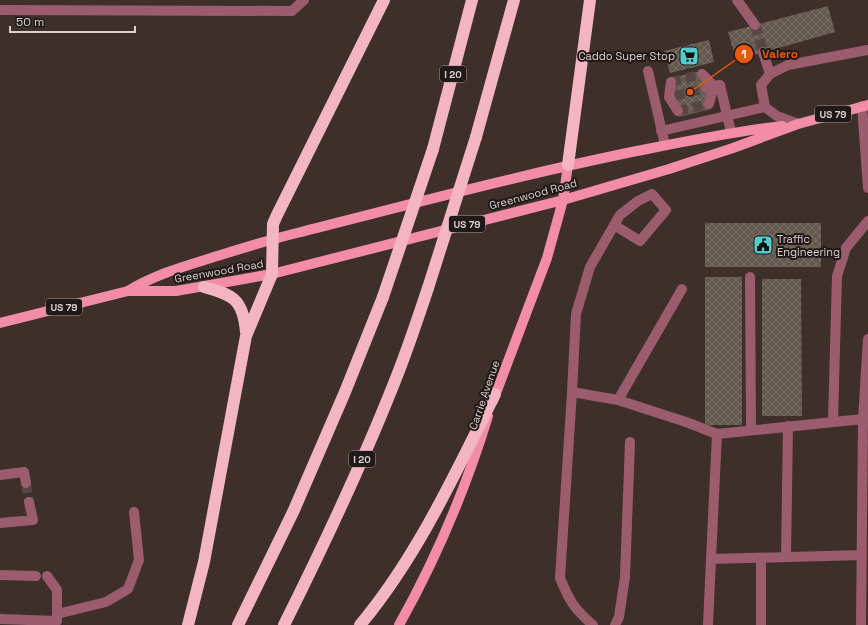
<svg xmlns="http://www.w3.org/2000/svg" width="868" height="625" viewBox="0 0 868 625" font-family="'Space Grotesk',sans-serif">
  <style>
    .building { fill: url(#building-cross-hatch) }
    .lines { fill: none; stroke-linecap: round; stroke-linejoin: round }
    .minor-tunnel { stroke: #564744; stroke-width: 10; stroke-dasharray: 10 5; stroke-linecap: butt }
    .minor { stroke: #9b5c6d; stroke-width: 10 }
    .major { stroke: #f28ca8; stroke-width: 10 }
    .highway { stroke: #f3b4c3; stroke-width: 12 }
    .highway-bridge { stroke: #f3b4c3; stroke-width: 12 }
    .labels { text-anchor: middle; stroke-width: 4; stroke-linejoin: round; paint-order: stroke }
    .shield { fill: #201917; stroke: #a39a98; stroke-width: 1 }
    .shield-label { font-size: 10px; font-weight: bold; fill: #dbd1cf }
    .poi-label { font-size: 11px; fill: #dbd1cf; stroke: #201917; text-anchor: end }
    .street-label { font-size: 11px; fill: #dbd1cf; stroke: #201917 }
    .leader { fill: none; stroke: #e8590c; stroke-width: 1.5 }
    .callout-dot { fill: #e8590c; stroke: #201917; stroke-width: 1.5 }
    .mark-label { font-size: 12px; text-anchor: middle; font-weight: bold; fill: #fff }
    .callout-label { font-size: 12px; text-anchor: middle; font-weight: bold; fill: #e8590c; stroke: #201917; stroke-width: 4; stroke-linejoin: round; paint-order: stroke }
  </style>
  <defs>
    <pattern id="building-cross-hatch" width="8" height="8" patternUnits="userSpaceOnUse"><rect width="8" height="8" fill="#64594e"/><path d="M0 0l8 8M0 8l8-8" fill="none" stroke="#7a7066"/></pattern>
  </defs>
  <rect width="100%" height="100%" fill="#3e2f2b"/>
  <path class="building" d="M828,6L835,32L736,60L728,32Z
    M709,40L714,62L670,73L664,51Z
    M702,71L711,109L679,117L670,78Z
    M705,223H821V267H705Z
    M705,277H742V425H705Z
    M762,279H801L802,416H762Z"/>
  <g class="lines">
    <path class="minor-tunnel" d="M755,25L763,52
      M671,82L702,74
      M675,96L706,88
      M678,111L709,104
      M26,483L29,502"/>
    <path class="minor" d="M737,0L755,25
      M0,10L292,11L304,0
      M763,52L770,74
      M648,71L665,145
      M702,74L714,86L709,104
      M671,82L669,97L678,111
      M706,88L720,85L731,132
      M862,106L868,188
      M798,124L777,116L765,107L761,85L770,74L788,65L868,50
      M661,131L765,107
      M750,277L751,430
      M682,289L618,400L686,422L717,434
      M572,392L576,314L590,267L620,215L638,201L652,194L666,210L640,241L614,225
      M833,421L837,276L846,248L868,221
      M0,475L24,472L26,483
      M0,523L33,520L29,502
      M862,555L711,559L717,434L863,419
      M786,557L788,426
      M761,558V625
      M0,575L36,576
      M47,576L57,590V619
      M57,614L106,602L128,589L139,560L134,512
      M0,619L57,621
      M593,625C574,609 569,600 560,578L572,392L618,400
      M615,625L619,617L625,577L630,442
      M708,625L711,559
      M861,625L863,419L868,339"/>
    <path class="major" d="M128,291C154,275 182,267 211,258C240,249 268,240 297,233C407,205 516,176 627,153C678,143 729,132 782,126
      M0,323L128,291H176L272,274L563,200L669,169L733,148L798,124L868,105
      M493,401L547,258L563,200L568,165
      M399,625C436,559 466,488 488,416"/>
    <path class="highway" d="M476,137L514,0
      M433,149L472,0
      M568,165L590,0
      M204,287C234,295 243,300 246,332
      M188,625L204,562L246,336L272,274L273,224L277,215L384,0
      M238,625L294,510L345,392L383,297
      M284,625C326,541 366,456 400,368C410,342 419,315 428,288
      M360,625C417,557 456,472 495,394"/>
    <path class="highway-bridge" d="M428,288L476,137
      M383,297L433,149"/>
  </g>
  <defs>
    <symbol id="supermarket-square" viewBox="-11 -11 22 22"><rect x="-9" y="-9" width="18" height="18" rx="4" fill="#52cdce" stroke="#201917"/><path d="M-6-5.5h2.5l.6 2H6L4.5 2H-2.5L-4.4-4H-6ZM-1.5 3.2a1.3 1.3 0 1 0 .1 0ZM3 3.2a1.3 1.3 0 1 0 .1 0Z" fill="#111"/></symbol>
    <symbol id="civic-square" viewBox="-11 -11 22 22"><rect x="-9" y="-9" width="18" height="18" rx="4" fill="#52cdce" stroke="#201917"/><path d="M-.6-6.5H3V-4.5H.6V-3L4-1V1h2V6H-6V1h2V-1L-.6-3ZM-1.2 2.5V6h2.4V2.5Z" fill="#111"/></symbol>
  </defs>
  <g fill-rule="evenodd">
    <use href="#supermarket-square" x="678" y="45" width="22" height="22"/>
    <use href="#civic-square" x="752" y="234" width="22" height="22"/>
  </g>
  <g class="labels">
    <g class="shield">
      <rect x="440" y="66" width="26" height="16" rx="3"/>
      <rect x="815" y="106" width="36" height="16" rx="3"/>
      <rect x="449" y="216" width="36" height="16" rx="3"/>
      <rect x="46" y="299" width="36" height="16" rx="3"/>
      <rect x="349" y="451" width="26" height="16" rx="3"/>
    </g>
    <g class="shield-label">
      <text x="453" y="78">I 20</text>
      <text x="833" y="118">US 79</text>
      <text x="467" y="228">US 79</text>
      <text x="64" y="311">US 79</text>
      <text x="362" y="463">I 20</text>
    </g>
    <g class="poi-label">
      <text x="675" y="60">Caddo Super Stop</text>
      <text x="777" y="243" text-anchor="start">Traffic<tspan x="777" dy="13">Engineering</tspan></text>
    </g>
    <g class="street-label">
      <text transform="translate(533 194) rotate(-15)" y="4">Greenwood Road</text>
      <text transform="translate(219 271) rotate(-10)" y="4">Greenwood Road</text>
      <text transform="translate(484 395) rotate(-71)" y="4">Carrie Avenue</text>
    </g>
  </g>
  <path class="leader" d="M690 92L744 54"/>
  <g class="callout-dot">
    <circle cx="690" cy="92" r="4"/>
    <circle cx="744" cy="54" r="10"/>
  </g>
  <g class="mark-label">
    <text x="744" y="58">1</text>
  </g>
  <g class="callout-label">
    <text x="780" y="58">Valero</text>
  </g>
  <path d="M10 26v6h125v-6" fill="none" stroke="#dbd1cf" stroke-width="2"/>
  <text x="16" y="26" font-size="12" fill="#dbd1cf" stroke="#201917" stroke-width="3" paint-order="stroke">50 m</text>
</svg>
